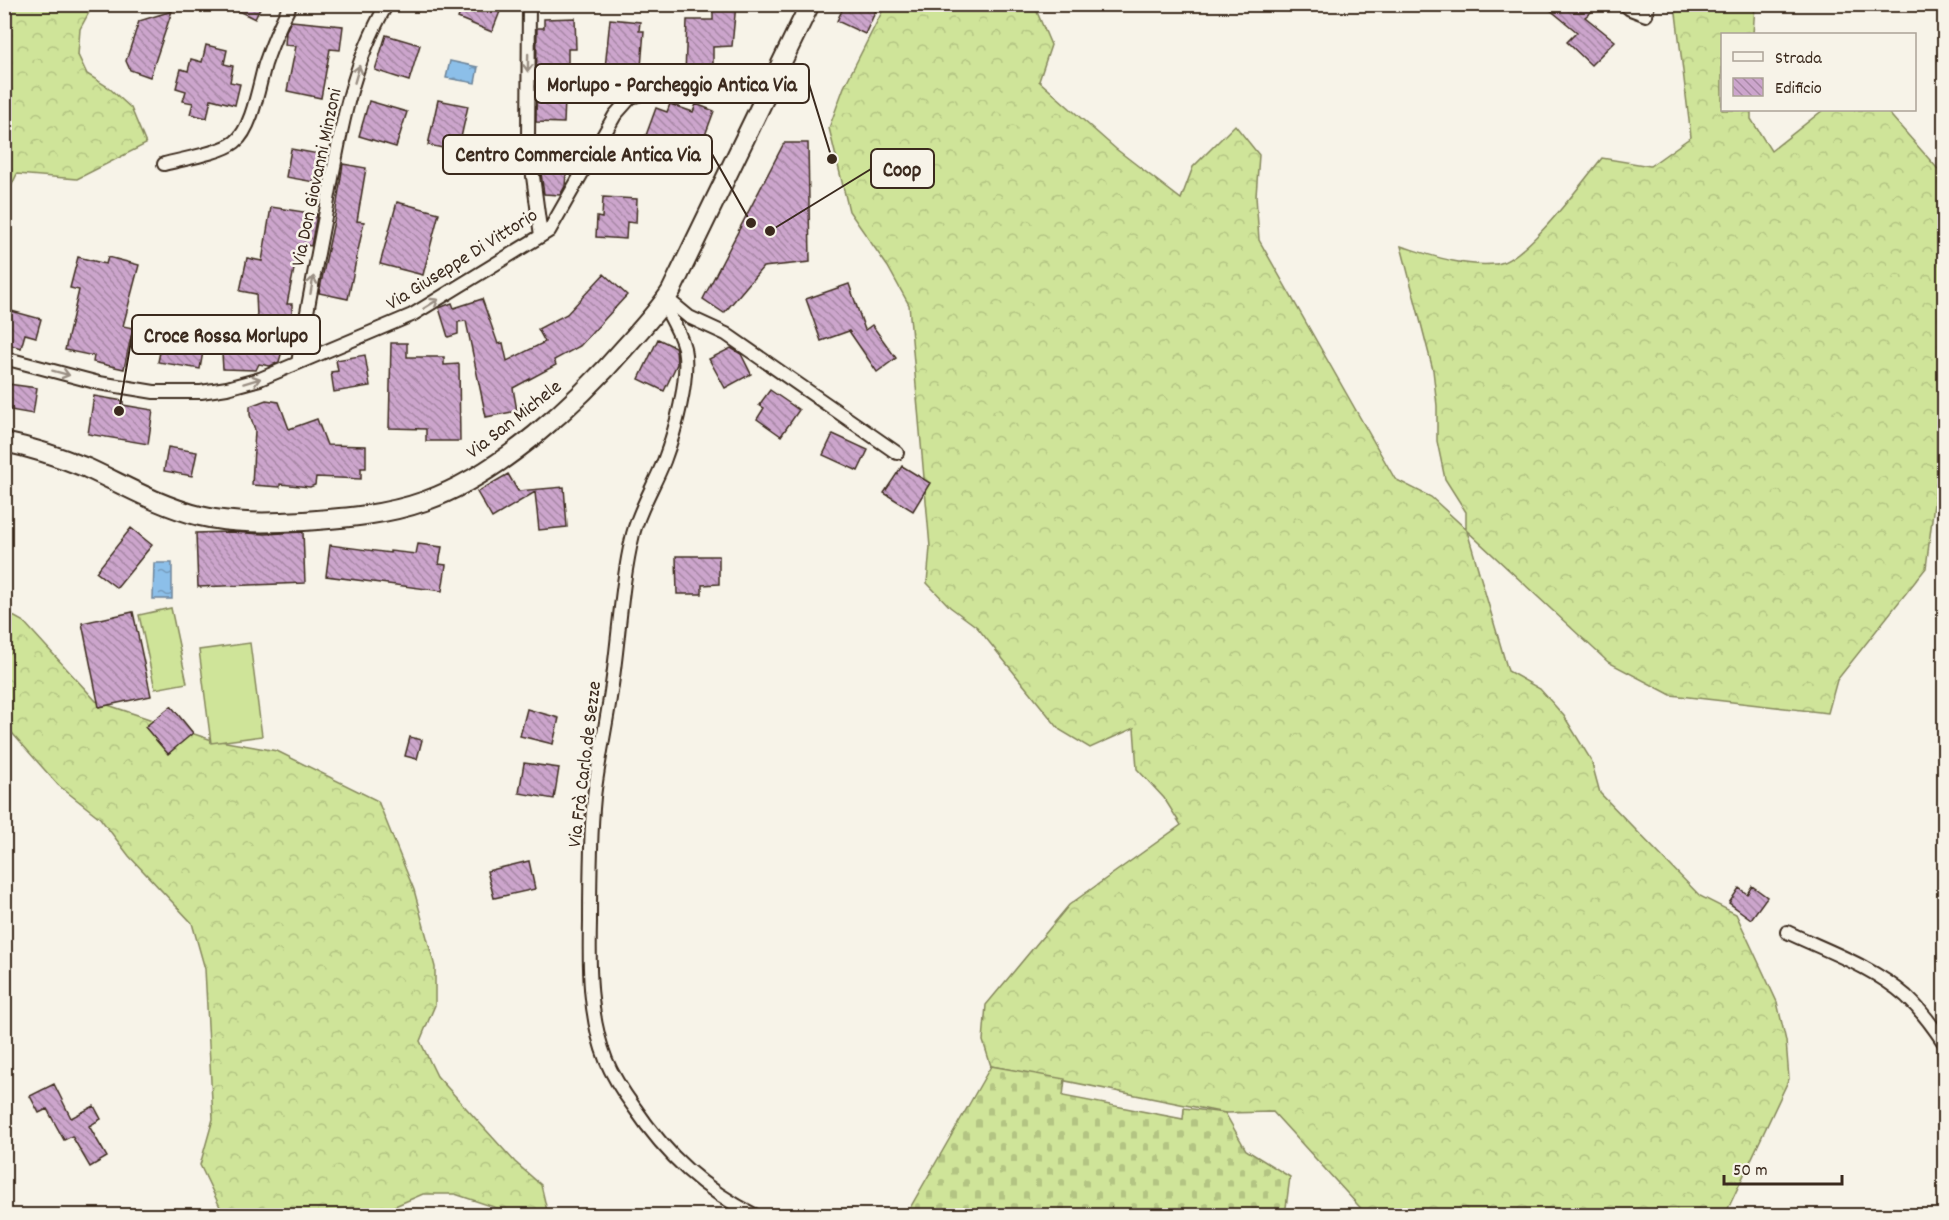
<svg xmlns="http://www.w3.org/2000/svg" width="1949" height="1220" viewBox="0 0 1949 1220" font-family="Dekko,sans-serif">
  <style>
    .forest { fill: url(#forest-crowns); stroke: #85875c; stroke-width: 1.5 }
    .cemetery { fill: url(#cemetery-stones); stroke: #85875c; stroke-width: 1.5 }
    .pitch { fill: #cfe499; stroke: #85875c; stroke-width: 1.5 }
    .water { fill: url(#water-ripples); stroke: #6c8398; stroke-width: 1.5 }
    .building { fill: url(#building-back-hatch); stroke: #3b2a1e; stroke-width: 1.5 }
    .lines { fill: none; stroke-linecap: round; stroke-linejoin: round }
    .street-casing { stroke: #3b2a1e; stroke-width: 16 }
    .secondary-casing { stroke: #3b2a1e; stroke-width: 22 }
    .street { stroke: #f7f3e8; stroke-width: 12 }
    .secondary { stroke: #f7f3e8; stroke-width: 18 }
    .oneway { stroke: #998e83 }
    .labels { text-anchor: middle; stroke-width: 5; stroke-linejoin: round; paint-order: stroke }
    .street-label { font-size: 20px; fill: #3b2a1e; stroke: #f7f3e8 }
    .leader { fill: none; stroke: #3b2a1e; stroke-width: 2 }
    .callout-dot { fill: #3b2a1e; stroke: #f7f3e8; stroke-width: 2 }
    .callout { fill: #f7f3e8; stroke: #3b2a1e; stroke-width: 2 }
    .callout-label { font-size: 21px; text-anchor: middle; font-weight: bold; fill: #3b2a1e }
  </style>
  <defs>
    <pattern id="forest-crowns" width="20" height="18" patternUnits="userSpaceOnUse" patternTransform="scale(1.5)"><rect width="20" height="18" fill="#cfe499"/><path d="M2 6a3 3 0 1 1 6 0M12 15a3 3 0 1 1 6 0" fill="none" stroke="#b3c483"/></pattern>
    <pattern id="cemetery-stones" width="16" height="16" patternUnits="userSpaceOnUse" patternTransform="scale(1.5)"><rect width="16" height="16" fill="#cfe499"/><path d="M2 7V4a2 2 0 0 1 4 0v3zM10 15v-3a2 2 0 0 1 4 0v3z" fill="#b3c483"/></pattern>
    <pattern id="water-ripples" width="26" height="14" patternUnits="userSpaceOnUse" patternTransform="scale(1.5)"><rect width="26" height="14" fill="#8cbfe9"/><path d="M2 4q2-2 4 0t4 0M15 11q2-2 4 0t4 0" fill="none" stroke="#749bbc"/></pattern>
    <pattern id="building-back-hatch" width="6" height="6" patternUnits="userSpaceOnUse" patternTransform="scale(1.5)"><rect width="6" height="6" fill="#cca5cc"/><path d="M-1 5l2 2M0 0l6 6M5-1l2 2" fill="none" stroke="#a787a5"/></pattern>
  </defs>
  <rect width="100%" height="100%" fill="#f7f3e8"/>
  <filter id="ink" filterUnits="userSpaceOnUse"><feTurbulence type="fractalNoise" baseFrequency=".0167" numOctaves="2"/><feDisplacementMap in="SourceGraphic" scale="12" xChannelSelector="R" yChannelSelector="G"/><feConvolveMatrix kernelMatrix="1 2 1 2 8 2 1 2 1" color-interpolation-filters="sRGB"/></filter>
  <g filter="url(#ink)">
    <path class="forest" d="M5,4L93,5L80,29L78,55L87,74L108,87L131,108L146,144L77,179L17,174L5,199Z
      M886,4L1034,5L1051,45L1039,81L1116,149L1181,199L1193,167L1235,125L1259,155L1256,196L1259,240L1395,479L1431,497L1466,529V512L1445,479L1437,441V406L1433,370L1401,246C1433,256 1462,267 1496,264C1526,261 1582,182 1602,158L1650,166L1691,137L1675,5H1755L1753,34H1722V110H1751V119L1771,151L1823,110H1886L1944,176V377L1940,385L1937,426V479L1926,568L1837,680L1828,713L1671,695L1608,662L1467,531L1508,671L1540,689L1564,716L1591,760L1600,793L1700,896L1736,914L1777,1002L1786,1041L1789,1079L1725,1215H1367L1273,1112L1225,1113L991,1066L983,1041L986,1005L1069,905L1181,825L1164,798L1137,769L1134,728L1090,748L1060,730L977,627L950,607L927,583L930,547L909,305L888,267L849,211L829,128L844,87Z
      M4,611L24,622L96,701L209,739L277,751L378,801L414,890L435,967V1005L420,1041L437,1076L515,1162L541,1185L548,1215H518L455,1194H423L388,1209L396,1215L227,1216L222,1211L200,1165L213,1119L205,969L192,923L129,856L100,818L58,785L5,725Z"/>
    <path class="cemetery" d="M991,1066L1065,1079L1063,1096L1183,1119L1184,1108L1225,1113L1246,1150L1290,1177L1285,1215H906Z"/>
    <path class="pitch" d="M171,608L187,683L155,689L139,615Z
      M250,643L262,736L211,743L199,650Z"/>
    <path class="water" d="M450,61L478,67L475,83L446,78Z
      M154,563H172V599H153Z"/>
    <path class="building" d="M224,4H262L255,19Z
      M464,4H490L501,9L492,32L458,18Z
      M713,4H736L732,46L713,47V77L685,75L687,20H713Z
      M845,4H879L865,34L837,21Z
      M1543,4H1601L1585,17L1615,41L1591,65L1567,42L1577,32Z
      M172,11L150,77L130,70L126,61L139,21Z
      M575,18L576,49H568V76H566L564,123L536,122L537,28H544V19Z
      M610,19L640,22L639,31H644L641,67L634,66L633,81L604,78Z
      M291,21L343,26L340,50L330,49L321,98L287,91L296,46L285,45L286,31Z
      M386,35L420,45L409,81L375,70Z
      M206,45L227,50L224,64L233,66L230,82L240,84L235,105L211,99L207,118L190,114L193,103L183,101L186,91L176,88L181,69L188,71L191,59L202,62Z
      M438,100L468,106L458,151L428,145Z
      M369,101L407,112L396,147L359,136Z
      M670,104L693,112L696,104L714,111L697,157L645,138L656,108L667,112Z
      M784,143H808L810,262L763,267L724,313L703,299Z
      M291,149L319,154L314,182L286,177Z
      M541,150L568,153L565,186L560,195L544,194L540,166Z
      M343,164L366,168L357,221L364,222L348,299L319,293L335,216Z
      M603,197L637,199L636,223L627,222L626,239L596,237L597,217L602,218Z
      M397,202L439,213L423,275L380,264Z
      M271,207L317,214L311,246L299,244L287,304H292V321H286L287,333L279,362L270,366L259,364L256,370L223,369L222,354L229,340L252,339L251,318L257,317L256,294L240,291L247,258L262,261Z
      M78,257L106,264L108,257L139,265L123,326L133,328L124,369L93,362L94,356L65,350L79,290L70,288Z
      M604,274L627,295L580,346L554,360L556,365L513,388L517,411L486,417L466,321L458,322V334L448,337L439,308L452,303L454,308L482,299L498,344L503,343L507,361L545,342L538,329L567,314Z
      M849,284L865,330L872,325L896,358L877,372L849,331L821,341L806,299Z
      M4,309L41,319L36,337L25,334L21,348L4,343Z
      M164,332L205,340L200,369L158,362Z
      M658,339L675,347L676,350L677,364L664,391L639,379Z
      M391,343H407V357H444V365L459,364L460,441H426V429L389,428Z
      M731,348L741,354L751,374L725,388L709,359Z
      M365,355L370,386L334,392L331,372L338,371L336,360Z
      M8,384L37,388L33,414L4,409Z
      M770,390L799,410L781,436L757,419L764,408L759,405Z
      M94,396L123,401V405L153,410L148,444L88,434Z
      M266,400L279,402L289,429L317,419L327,445L366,446V468H361V479L316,477L315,485L310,487L280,484V487L252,485L255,430L250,415V406Z
      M833,434L868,450L858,471L823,455Z
      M168,447L197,452L192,476L164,471Z
      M902,466L930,483L913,511L884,493Z
      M508,474L518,491L564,487L567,527L539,530L535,492L492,518L477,492Z
      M131,528L152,545L117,588L96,572Z
      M229,532L265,534L303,532L305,583L198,587L196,533Z
      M418,544L442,547L439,564L446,565L442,591L326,576L330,545L390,553V551L416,554Z
      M676,556H719V584L702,585V594H677Z
      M133,612L151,696L99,707L82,623Z
      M171,706L193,733L168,754L145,727Z
      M527,709L559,718L553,744L520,736Z
      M410,737L422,740L417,759L405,756Z
      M524,763L559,768L554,799L519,793Z
      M529,861L535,889L494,898L487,871Z
      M1752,886L1767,897L1751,919L1729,903L1739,888L1747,894Z
      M54,1084L71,1118L94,1106L101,1119L89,1126L107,1157L90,1167L72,1136L64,1140L47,1109L39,1113L30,1096Z"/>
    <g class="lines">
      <defs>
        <path id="street" d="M529,4L528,139L541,236
          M1624,4L1630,9L1646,15L1648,4
          M164,164C183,159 221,153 235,142C252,129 259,85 265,64C272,44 280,23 291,4
          M666,298L689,317L726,334L897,453
          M663,303C671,318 680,332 684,348C690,378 675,432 664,461C654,486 640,508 633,534C620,588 619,644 610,698C605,731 598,763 594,797C590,838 590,880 590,922C589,967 589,1017 606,1060C613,1077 623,1092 634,1107C667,1156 703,1189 756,1216
          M4,358L99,383L154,392H201L227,388L260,379L412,315L549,231L615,115L631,97L651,91L774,79
          M298,363C307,311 317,258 327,206C339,137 351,65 387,4
          M1787,932C1827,951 1872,966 1906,996C1921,1010 1933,1026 1944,1043"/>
        <path id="secondary" d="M4,442C33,448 60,457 87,468C124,485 159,506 200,516C233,524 270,523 304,521C345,518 386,515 425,501C499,475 577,403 628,344C643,327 659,310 671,291L810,4"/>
      </defs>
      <use href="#street" class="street-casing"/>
      <use href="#secondary" class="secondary-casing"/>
      <use href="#street" class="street"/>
      <use href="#secondary" class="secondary"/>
    </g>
    <defs><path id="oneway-shaft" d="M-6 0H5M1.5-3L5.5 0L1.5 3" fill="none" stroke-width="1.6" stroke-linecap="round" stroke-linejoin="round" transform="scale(1.5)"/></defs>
    <g class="oneway">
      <use href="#oneway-shaft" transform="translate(528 63) rotate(91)"/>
      <use href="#oneway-shaft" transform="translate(357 74) rotate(-74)"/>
      <use href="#oneway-shaft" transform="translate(312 285) rotate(-80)"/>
      <use href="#oneway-shaft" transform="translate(431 304) rotate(-32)"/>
      <use href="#oneway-shaft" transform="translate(61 373) rotate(15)"/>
      <use href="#oneway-shaft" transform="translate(252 381) rotate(-17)"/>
    </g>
  </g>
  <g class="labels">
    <g class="street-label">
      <text transform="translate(315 177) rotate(-78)" y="7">Via Don Giovanni Minzoni</text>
      <text transform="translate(461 258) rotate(-32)" y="7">Via Giuseppe Di Vittorio</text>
      <text transform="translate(513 418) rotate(-38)" y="7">Via San Michele</text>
      <text transform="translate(583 764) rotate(-83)" y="7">Via Frà Carlo de Sezze</text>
    </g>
  </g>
  <path class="leader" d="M832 159L809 84M751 223L712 154M770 231L871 169M119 411L132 335"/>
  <g class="callout-dot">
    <circle cx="832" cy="159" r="6"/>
    <circle cx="751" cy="223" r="6"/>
    <circle cx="770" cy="231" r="6"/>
    <circle cx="119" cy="411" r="6"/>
  </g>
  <g class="callout">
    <rect x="535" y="64" width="274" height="39" rx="6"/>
    <rect x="443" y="135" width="269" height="39" rx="6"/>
    <rect x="871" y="149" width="63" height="39" rx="6"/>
    <rect x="132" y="315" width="188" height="39" rx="6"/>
  </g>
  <g class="callout-label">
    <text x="672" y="91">Morlupo - Parcheggio Antica Via</text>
    <text x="578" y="161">Centro Commerciale Antica Via</text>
    <text x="902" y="176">Coop</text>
    <text x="226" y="342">Croce Rossa Morlupo</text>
  </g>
  <rect width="1949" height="1220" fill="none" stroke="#f7f3e8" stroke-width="24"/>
  <rect x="12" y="12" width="1925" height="1196" fill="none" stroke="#3b2a1e" stroke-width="2" filter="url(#ink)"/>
  <rect x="1721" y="33" width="195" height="78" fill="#f7f3e8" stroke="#aca397" stroke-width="1.5"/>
  <rect x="1733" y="52" width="30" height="9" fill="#f7f3e8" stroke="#aca397" stroke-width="1.5"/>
  <text x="1775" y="63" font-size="18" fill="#3b2a1e">Strada</text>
  <rect x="1733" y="78" width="30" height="18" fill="url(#building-back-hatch)" stroke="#aca397" stroke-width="1.5"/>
  <text x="1775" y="93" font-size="18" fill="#3b2a1e">Edificio</text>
  <path d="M1724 1175v9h118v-9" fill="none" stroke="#3b2a1e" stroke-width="3"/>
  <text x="1733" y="1175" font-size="18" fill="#3b2a1e" stroke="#f7f3e8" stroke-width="4.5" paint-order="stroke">50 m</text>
</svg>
